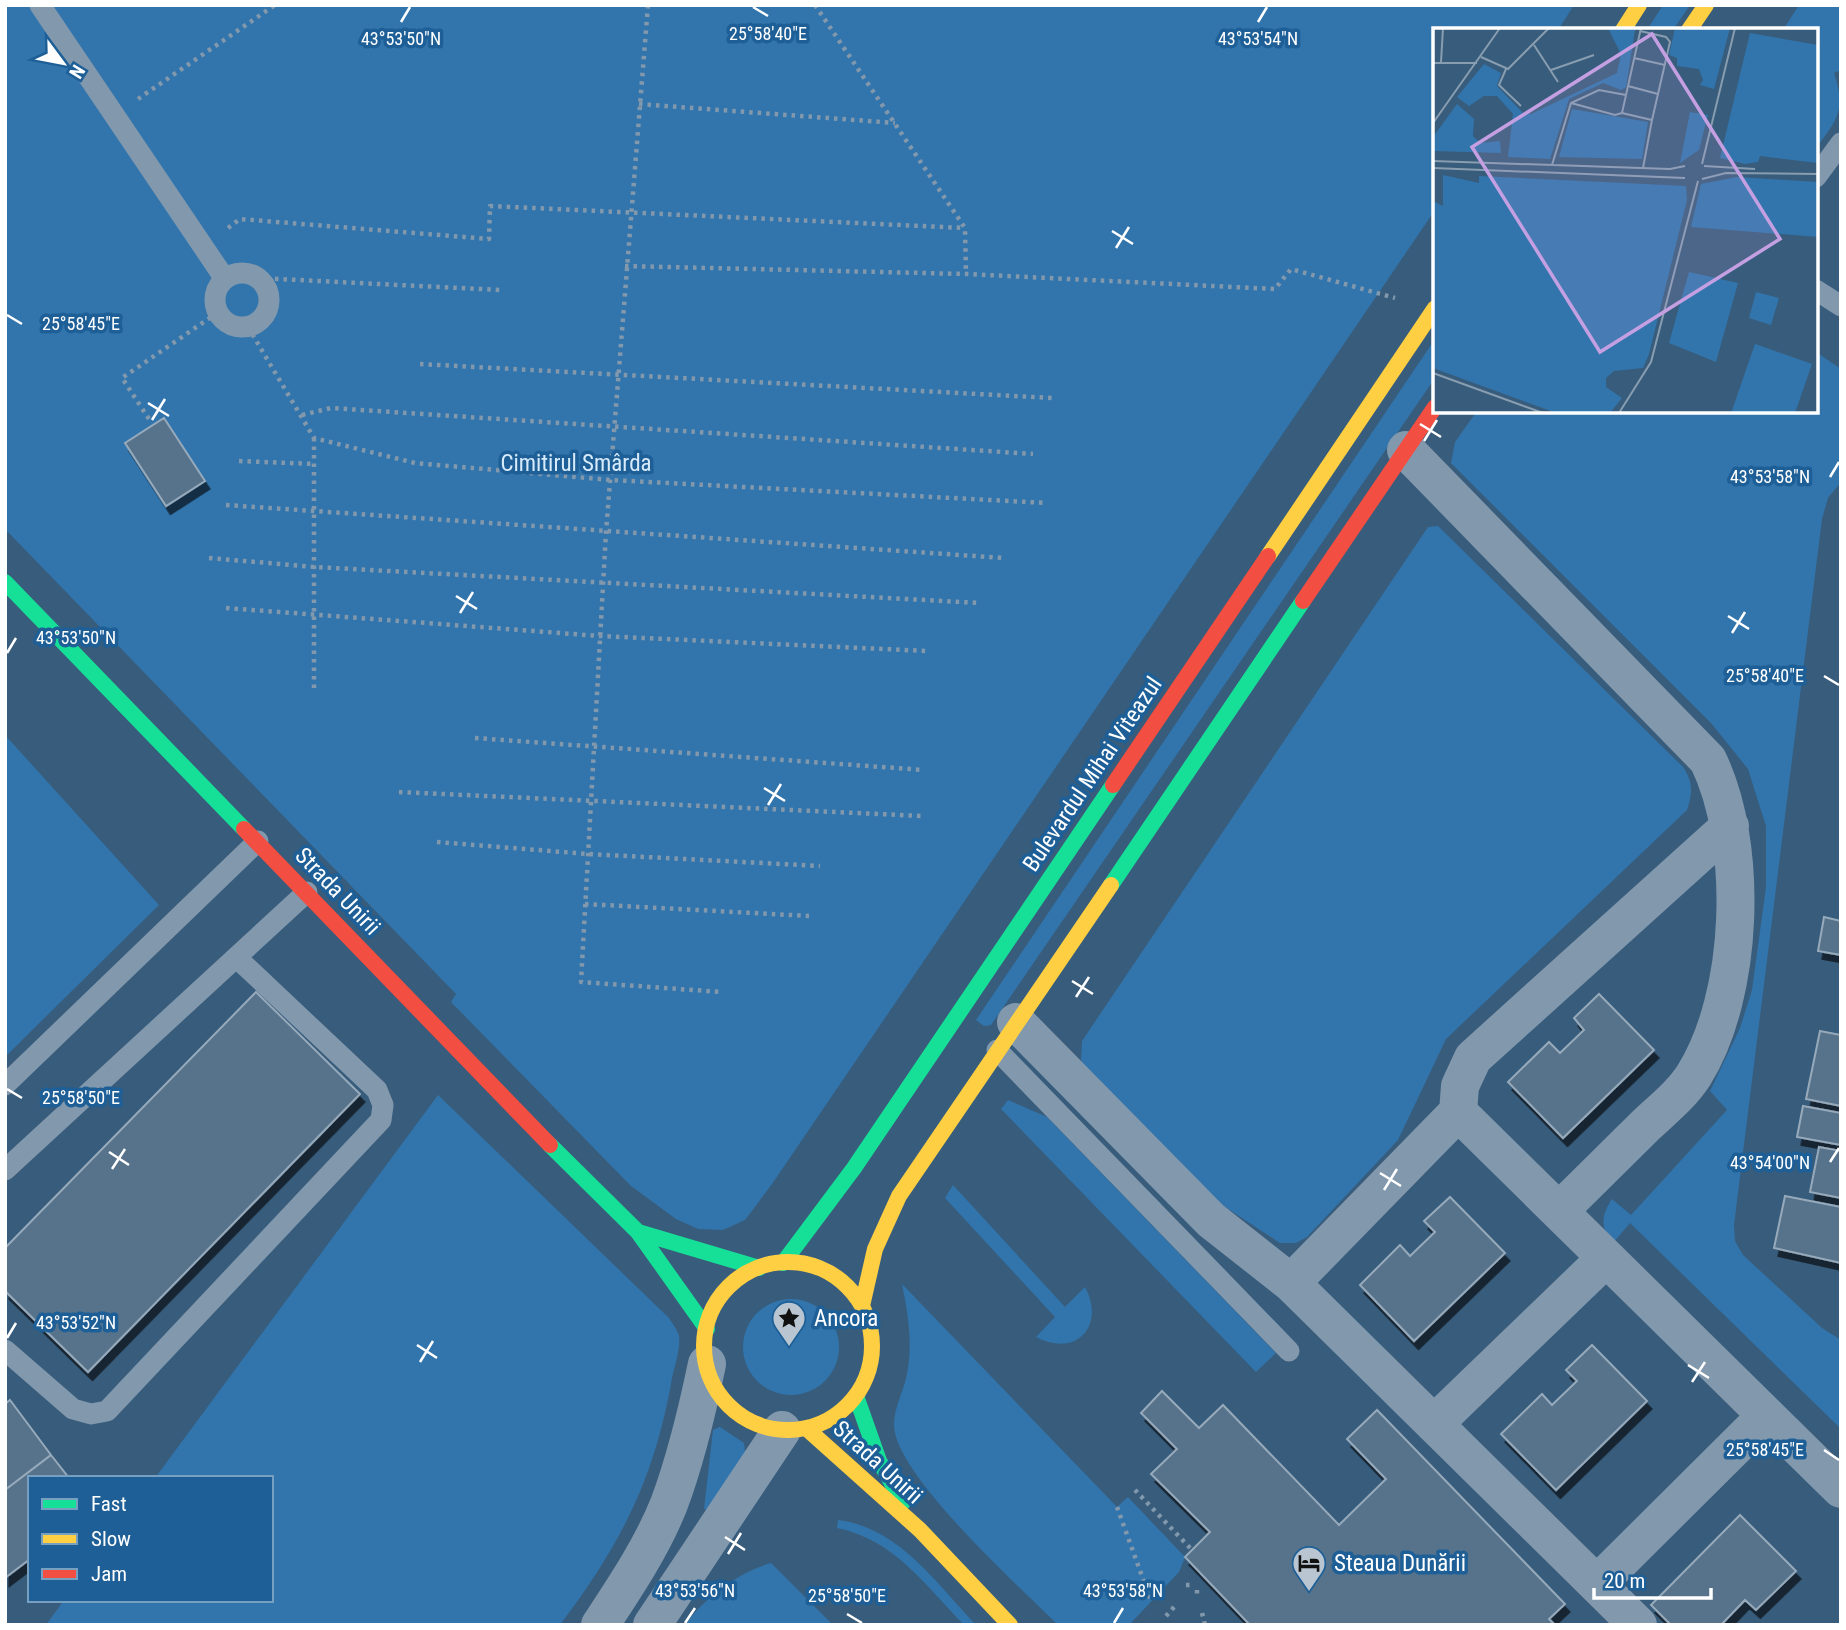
<svg xmlns="http://www.w3.org/2000/svg" width="1846" height="1630" viewBox="0 0 1846 1630" font-family="'Roboto Condensed',sans-serif">
  <style>
    .green { fill: #3275ac }
    .building { fill: #57738b; stroke: #96aabb; stroke-width: 2; filter: url(#shadow) }
    .lines { fill: none; stroke-linecap: round; stroke-linejoin: round }
    .path { stroke: #8298ad; stroke-width: 4.5; stroke-dasharray: 3.5 5; stroke-linecap: butt }
    .lane { stroke: #8298ad; stroke-width: 21 }
    .street { stroke: #8298ad; stroke-width: 38 }
    .fast { stroke: #16e098; stroke-width: 16 }
    .slow { stroke: #ffcf43; stroke-width: 16 }
    .jam { stroke: #f24e42; stroke-width: 16 }
    .ticks { fill: none; stroke: #fff; stroke-width: 2.5 }
    .labels { text-anchor: middle; stroke-width: 7; stroke-linejoin: round; paint-order: stroke }
    .park-label { font-size: 23px; fill: #d7ebfb; stroke: #1d5f96 }
    .street-label { font-size: 23px; fill: #fff; stroke: #1d5f96 }
    .poi-label { font-size: 23px; fill: #fff; stroke: #1d5f96; text-anchor: start }
    .inset-road { fill: none; stroke: #889db0; stroke-width: 2 }
    .view { fill: #c4a0e2; fill-opacity: 0.15; stroke: #c4a0e2; stroke-width: 3.5 }
    .inset-edge { fill: none; stroke: #fff; stroke-width: 3.5 }
    .ticks-label { font-size: 18px; text-anchor: middle; fill: #fff; stroke: #1d5f96; stroke-width: 7; stroke-linejoin: round; paint-order: stroke }
  </style>
  <defs>
    <filter id="shadow"><feDropShadow dx="4.5" dy="8" stdDeviation="0" flood-color="#0009"/></filter>
  </defs>
  <rect width="100%" height="100%" fill="#385c7b"/>
  <path class="green" d="M5,5H1574L1558,30H1435V210L772,1184L745,1220L723,1230L698,1229L676,1219L631,1186L451,1002L456,994L5,529Z
    M1663,5H1690L1673,30H1647Z
    M1799,5H1841V70L1834,73C1846,109 1838,119 1816,148V30H1783Z
    M1435,339V378L991,1025L984,1026L976,1020Z
    M1816,352L1841,369V482L1828,498L1822,519L1734,1225L1735,1241L1743,1255L1822,1328L1841,1340V1429L1630,1223L1613,1243C1600,1227 1601,1216 1612,1199L1631,1215L1727,1110L1710,1091L1740,1028L1752,990L1766,887V826L1748,769L1711,723L1451,463L1455,442L1477,411H1816Z
    M1438,526L1683,767C1693,782 1693,792 1687,810L1446,1039L1398,1140L1307,1237L1296,1243H1280L1219,1203L1088,1071L1081,1060L1082,1041L1428,527Z
    M5,735L159,905L5,1057Z
    M438,1095L669,1318C672,1323 678,1331 679,1336C681,1350 673,1370 671,1384C653,1482 620,1545 560,1625H46L64,1600H271V1478H155Z
    M1008,1100L1047,1117L1276,1353L1256,1372L1001,1109Z
    M953,1185L1065,1307L1085,1287C1106,1326 1076,1358 1036,1337L1055,1317L945,1198Z
    M902,1284L1117,1507L1128,1497L1185,1557L1179,1572L1129,1625H1058C1021,1588 894,1474 894,1425C894,1407 904,1391 907,1374C913,1343 908,1314 902,1284Z
    M743 1347a48 48 0 1 1 96 0a48 48 0 1 1-96 0Z
    M720,1427L744,1443L745,1452L711,1510L704,1509L713,1430Z
    M838,1520C898,1527 937,1584 976,1625H964C924,1584 895,1540 837,1528Z
    M771,1563L833,1625H685C704,1598 739,1572 771,1563Z"/>
  <path class="building" d="M164,418L205,481L166,506L125,443Z
    M1824,917L1841,921V955L1818,951Z
    M256,992L360,1094L88,1372L5,1291V1248Z
    M1599,994L1654,1050L1563,1138L1508,1082L1549,1042L1560,1053L1584,1030L1574,1018Z
    M1820,1031L1841,1035V1106L1806,1099Z
    M1803,1106L1841,1113V1145L1797,1137Z
    M1819,1147L1841,1151V1198L1810,1192Z
    M1785,1196L1841,1207V1263L1774,1248Z
    M1450,1197L1505,1253L1414,1341L1360,1285L1400,1245L1410,1256L1435,1232L1424,1221Z
    M1592,1345L1647,1401L1556,1490L1501,1434L1542,1394L1552,1405L1577,1381L1566,1370Z
    M1162,1391L1199,1428L1223,1405L1339,1525L1386,1479L1347,1439L1377,1410L1565,1604L1549,1619L1555,1625H1250L1185,1557L1210,1532L1151,1474L1177,1449L1141,1413Z
    M10,1400L51,1455L5,1490V1404Z
    M51,1455L69,1478H30V1559L5,1578V1490Z
    M1740,1515L1796,1571L1756,1610L1745,1600L1721,1625H1671L1651,1605Z"/>
  <g class="lines">
    <path class="path" d="M648,5L606,532L581,982L721,992
      M815,5L965,228L966,274
      M138,99L275,5
      M639,104L895,123
      M228,228L240,219L489,239L490,206L965,228
      M625,266L966,274L1275,289L1291,269L1395,298
      M258,278L500,290
      M248,327L314,438L415,463L611,480L1047,503
      M420,364L1052,398
      M302,415L331,408L1033,454
      M149,419L122,378L217,313
      M314,438V693
      M239,461L315,464
      M226,505L1004,558
      M209,558L315,567L980,603
      M226,608L600,636L927,651
      M475,738L924,770
      M399,792L922,816
      M437,842L588,854L820,866
      M585,904L809,916
      M1135,1490L1192,1550
      M1117,1507L1151,1601
      M1186,1585H1190
      M1197,1590V1596
      M1202,1613L1205,1625
      M1166,1616L1175,1606"/>
    <path class="lane" d="M40,5L225,279
      M1816,177L1841,143
      M215 300a27 27 0 1 1 54 0a27 27 0 1 1-54 0Z
      M1816,290L1841,306
      M997,1050L1289,1351
      M5,1085L258,841
      M5,1170L307,892
      M5,1350L73,1409L91,1414L107,1411L381,1120L383,1105L377,1090L237,958"/>
    <path class="street" d="M1406,450L1708,760C1749,844 1744,995 1694,1075C1682,1094 1663,1109 1646,1125C1617,1154 1588,1182 1559,1211
      M1730,826L1473,1058L1460,1086L1458,1112L1841,1489
      M1016,1022L1211,1220L1291,1283L1458,1112
      M1291,1283L1638,1625
      M1434,1424L1606,1258
      M1597,1584L1766,1416
      M600,1625C625,1587 652,1547 669,1504C686,1459 697,1412 707,1364
      M652,1625L782,1430"/>
    <path class="fast" d="M5,582L244,829
      M1111,885L1303,601
      M550,1145L638,1232L707,1329
      M638,1232L759,1268
      M783,1263L854,1168L1113,785
      M856,1396L879,1461L903,1502"/>
    <path class="slow" d="M1623,30L1639,5
      M1689,30L1706,5
      M1268,556L1435,308
      M704 1346a84 84 0 1 1 168 0a84 84 0 1 1-168 0Z
      M862,1306L875,1249L899,1196L1111,885
      M806,1428L920,1530L1010,1625"/>
    <path class="jam" d="M1303,601L1435,407
      M1113,785L1268,556
      M244,829L550,1145"/>
  </g>
  <path class="ticks" d="M753,7L768,16M401,22L410,7M1258,22L1267,7M1112,231L1133,244M1116,248L1129,227M7,315L22,324M148,403L169,416M152,420L165,399M1420,424L1441,437M1424,441L1437,420M1830,477L1839,462M456,596L477,609M460,613L473,592M1728,616L1749,629M1732,633L1745,612M7,653L16,638M1824,676L1839,685M764,788L785,801M768,805L781,784M1072,981L1093,994M1076,997L1089,977M7,1089L22,1098M109,1152L129,1165M1830,1162L1839,1148M112,1169L125,1149M1380,1173L1401,1186M1384,1190L1397,1169M7,1338L16,1323M417,1345L437,1358M420,1362L433,1341M1688,1365L1709,1378M1692,1382L1705,1362M1824,1450L1839,1460M725,1537L745,1550M728,1554L741,1533M847,1614L862,1623M685,1623L695,1608M1114,1623L1123,1608"/>
  <defs>
    <symbol id="sight-pin" viewBox="-11 -11 22 30"><path d="M0 17L-7.5 6A9.5 9.5 0 1 1 7.5 6Z" fill="#b9c6d1" stroke="#1d5f96"/><path d="M0-6L1.8-2.2L6-1.7L2.9 1.2L3.7 5.4L0 3.3L-3.7 5.4L-2.9 1.2L-6-1.7L-1.8-2.2Z" fill="#111"/></symbol>
    <symbol id="hotel-pin" viewBox="-11 -11 22 30"><path d="M0 17L-7.5 6A9.5 9.5 0 1 1 7.5 6Z" fill="#b9c6d1" stroke="#1d5f96"/><path d="M-6-4.5h1.5V1H6V5H4.5V3h-9V5H-6ZM-4 0a1.8 1.8 0 1 1 3.6 0ZM.5 0V-2.5h3Q6-2.5 6 0Z" fill="#111"/></symbol>
  </defs>
  <g fill-rule="evenodd">
    <use href="#sight-pin" x="770" y="1299" width="38" height="52"/>
    <use href="#hotel-pin" x="1290" y="1544" width="38" height="52"/>
  </g>
  <g class="labels">
    <g class="park-label">
      <text x="576" y="471">Cimitirul Smârda</text>
    </g>
    <g class="street-label">
      <text transform="translate(1092 774) rotate(-56)" y="8">Bulevardul Mihai Viteazul</text>
      <text transform="translate(338 891) rotate(46)" y="8">Strada Unirii</text>
      <text transform="translate(878 1462) rotate(42)" y="8">Strada Unirii</text>
    </g>
    <g class="poi-label">
      <text x="814" y="1326">Ancora</text>
      <text x="1334" y="1571">Steaua Dunării</text>
    </g>
  </g>
  <g transform="translate(1433 28)">
    <rect width="385" height="385" fill="#385c7b"/>
    <path d="M175,0H206L202,2L193,59L188,62L170,55L136,71L117,131L75,129L80,86L64,68H51L36,78L24,69L51,36L68,45L64,58L90,85L98,86L184,45L188,26ZM242,0H297L281,61L267,57L270,52L266,41L244,38V30L236,27ZM317,5L385,17V135L327,128L325,134L312,136L287,130ZM24,76L41,91L40,108L47,115L67,113L68,125L0,123V109ZM139,81L215,94L209,131L126,129ZM257,84L275,87L266,122L247,135ZM10,147L46,155V148L253,158L254,172L216,326L210,340L181,343L173,350V359L189,370L177,385H123L0,340V173L10,178ZM304,149L385,154V209L258,199L268,156ZM256,244L305,255L283,334L236,315ZM323,264L346,270L338,297L316,290ZM322,316L379,336L362,385H298Z" fill="#3275ac"/>
    <path class="inset-road" d="M207,3L233,9L237,14L219,92M101,17L125,54M48,29L75,41L116,0M201,30L232,37M8,34L10,0M0,35H44M73,41L66,57L88,78M118,42L161,27M195,58L225,66M138,75L182,87L189,85L208,0M189,85L219,92L210,140M0,95L67,0M0,133L237,141L252,138M269,136L302,0M119,137L138,75L166,62L193,67M271,138L322,141M0,140L252,150M269,151L293,145L385,146M0,345L110,385M186,385L218,334L265,153"/>
    <path class="view" d="M219,6L347,211L167,324L39,119Z"/>
    <rect width="385" height="385" class="inset-edge"/>
  </g>
  <g class="ticks-label">
    <text x="768" y="40">25°58'40"E</text>
    <text x="401" y="45">43°53'50"N</text>
    <text x="1258" y="45">43°53'54"N</text>
    <text x="81" y="330">25°58'45"E</text>
    <text x="1770" y="483">43°53'58"N</text>
    <text x="76" y="644">43°53'50"N</text>
    <text x="1765" y="682">25°58'40"E</text>
    <text x="81" y="1104">25°58'50"E</text>
    <text x="1770" y="1169">43°54'00"N</text>
    <text x="76" y="1329">43°53'52"N</text>
    <text x="1765" y="1456">25°58'45"E</text>
    <text x="695" y="1597">43°53'56"N</text>
    <text x="1123" y="1597">43°53'58"N</text>
    <text x="847" y="1602">25°58'50"E</text>
  </g>
  <rect width="1846" height="1630" fill="none" stroke="#ffffff" stroke-width="14"/>
  <rect x="28" y="1476" width="245" height="126" fill="#1d5f96" stroke="#779fc0" stroke-width="2"/>
  <rect x="42" y="1499" width="35" height="10" fill="#16e098" stroke="#779fc0" stroke-width="2"/>
  <text x="91" y="1511" font-size="21" fill="#ffffff">Fast</text>
  <rect x="42" y="1534" width="35" height="10" fill="#ffcf43" stroke="#779fc0" stroke-width="2"/>
  <text x="91" y="1546" font-size="21" fill="#ffffff">Slow</text>
  <rect x="42" y="1569" width="35" height="10" fill="#f24e42" stroke="#779fc0" stroke-width="2"/>
  <text x="91" y="1581" font-size="21" fill="#ffffff">Jam</text>
  <g transform="translate(63 63) rotate(122)" stroke="#1d5f96" stroke-width="5" paint-order="stroke">
  <path d="M0-5L12 26L0 18L-12 26Z" fill="#ffffff"/>
  <text y="-10" font-size="19" font-weight="bold" text-anchor="middle" fill="#ffffff">N</text>
  </g>
  <path d="M1594 1588v10h117v-10" fill="none" stroke="#ffffff" stroke-width="3.5"/>
  <text x="1604" y="1588" font-size="21" fill="#ffffff" stroke="#1d5f96" stroke-width="5" paint-order="stroke">20 m</text>
</svg>
